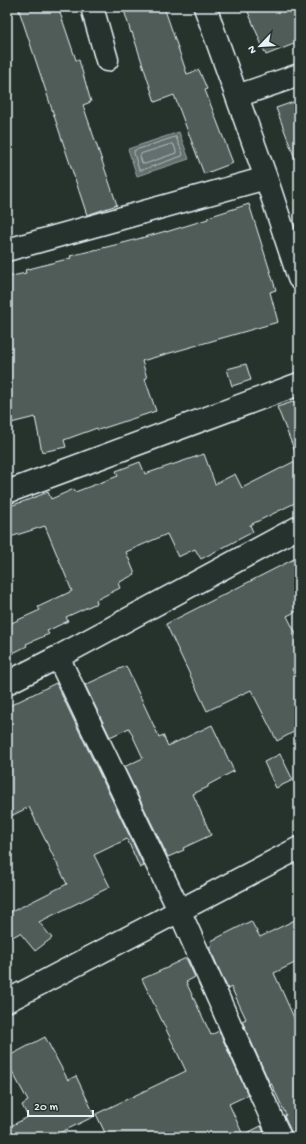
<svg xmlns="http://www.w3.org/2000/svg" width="306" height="1144" viewBox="0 0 306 1144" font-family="'Gochi Hand',sans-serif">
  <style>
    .water { fill: #636f6d; stroke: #98a3a5 }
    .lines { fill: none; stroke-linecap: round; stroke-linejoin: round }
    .shore { stroke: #b3bdc0; stroke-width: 1 }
    .building { fill: #505c59; stroke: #e8f1f8 }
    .minor-casing { stroke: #e8f1f8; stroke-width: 25 }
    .minor { stroke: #26332d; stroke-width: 22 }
  </style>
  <rect width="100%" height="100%" fill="#26332d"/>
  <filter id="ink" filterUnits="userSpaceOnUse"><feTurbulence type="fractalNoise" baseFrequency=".025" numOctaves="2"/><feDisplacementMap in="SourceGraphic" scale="8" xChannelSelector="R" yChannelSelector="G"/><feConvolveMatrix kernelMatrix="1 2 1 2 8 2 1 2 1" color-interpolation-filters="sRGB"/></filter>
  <g filter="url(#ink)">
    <path class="water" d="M179,132L189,159L137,176L128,149Z"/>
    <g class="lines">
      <path class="shore" d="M176,137L183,154L182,156L142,170H139L134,153V151Z
        M172,144L174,145L176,151V153L145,164L142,163L140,156L141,154Z"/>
    </g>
    <path class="building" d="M18,7H58L76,60H79L91,102L83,105L117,205L87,215Z
      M123,7H164L187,74L199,70L207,89L205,90L233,163L204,174L174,95L155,102L132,32L131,33Z
      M246,7H299V42L266,55Z
      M299,100V164H297L276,108Z
      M249,204L276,290L270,292L278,322L142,361L147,378L145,379L156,411L98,430L97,428L64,440L66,447L42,452L35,417L7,424V277L26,273L25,270L71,258L70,256L127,242L166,231V232L208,219V217Z
      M246,364L251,380L232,386L227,369Z
      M299,400V459H298L277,407Z
      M204,454L215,484L235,474L242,488L299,459V501L250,525L253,532L201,559L195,549L178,557L167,534L126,552L135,574L118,583L120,588L96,600L97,603L66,617L68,621L47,631L49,634L26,644L27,646L7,656V625L40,610L38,607L72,591L45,526L7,538V507L25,501L48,492L51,499L74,489L75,492L118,476L116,471L140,462L145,474Z
      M294,559L299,569V610L287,616L299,640V665L292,669L299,682V729L277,741L251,690L207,711L166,624Z
      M126,666L159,737L163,735L168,746L212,725L234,771L208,785V787L193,794L211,835L183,848L184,850L168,857L124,767L143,758L129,728L110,737L85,685Z
      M56,683L144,866L140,868L127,839L94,855L110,887L39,922L52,938L35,951L20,933L7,940V914L67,884L29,807L7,818V707Z
      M280,754L293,780L276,788L264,762Z
      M299,918V961L274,973L299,1029V1137H296L294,1133L292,1134L284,1116L286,1115L271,1083L270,1084L242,1021L246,1019L231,987L228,989L209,947L212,945L211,941L251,921L260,937Z
      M186,958L195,977L186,982L211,1035L219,1031L248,1095L229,1104L243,1135L261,1126L266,1137H107L96,1114L186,1071L142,979L169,967V966Z
      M45,1037L68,1080L76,1076L95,1116L51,1137H7V1128L28,1117L22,1105L28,1101L7,1062V1057Z"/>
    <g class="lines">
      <defs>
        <path id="minor" d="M92,7L107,60
          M205,7L266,178L299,278
          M237,96L299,75
          M7,250L266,178
          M7,492L299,384
          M58,657L179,910L280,1137
          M7,683L58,657L299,527
          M7,1001L299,848"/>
      </defs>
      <use href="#minor" class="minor-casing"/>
      <use href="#minor" class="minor"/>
    </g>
  </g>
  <rect width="306" height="1144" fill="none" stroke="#26332d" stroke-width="24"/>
  <rect x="12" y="12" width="282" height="1120" fill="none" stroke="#e8f1f8" stroke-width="1.5" filter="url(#ink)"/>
  <g transform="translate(260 46) rotate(245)" stroke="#26332d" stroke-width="3" paint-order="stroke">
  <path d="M0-3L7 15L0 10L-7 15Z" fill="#e8f1f8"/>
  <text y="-6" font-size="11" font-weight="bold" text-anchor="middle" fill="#e8f1f8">N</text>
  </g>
  <path d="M28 1110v6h65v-6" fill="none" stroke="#e8f1f8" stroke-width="2"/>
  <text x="34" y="1110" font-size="12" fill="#e8f1f8" stroke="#26332d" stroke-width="3" paint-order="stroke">20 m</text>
</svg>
